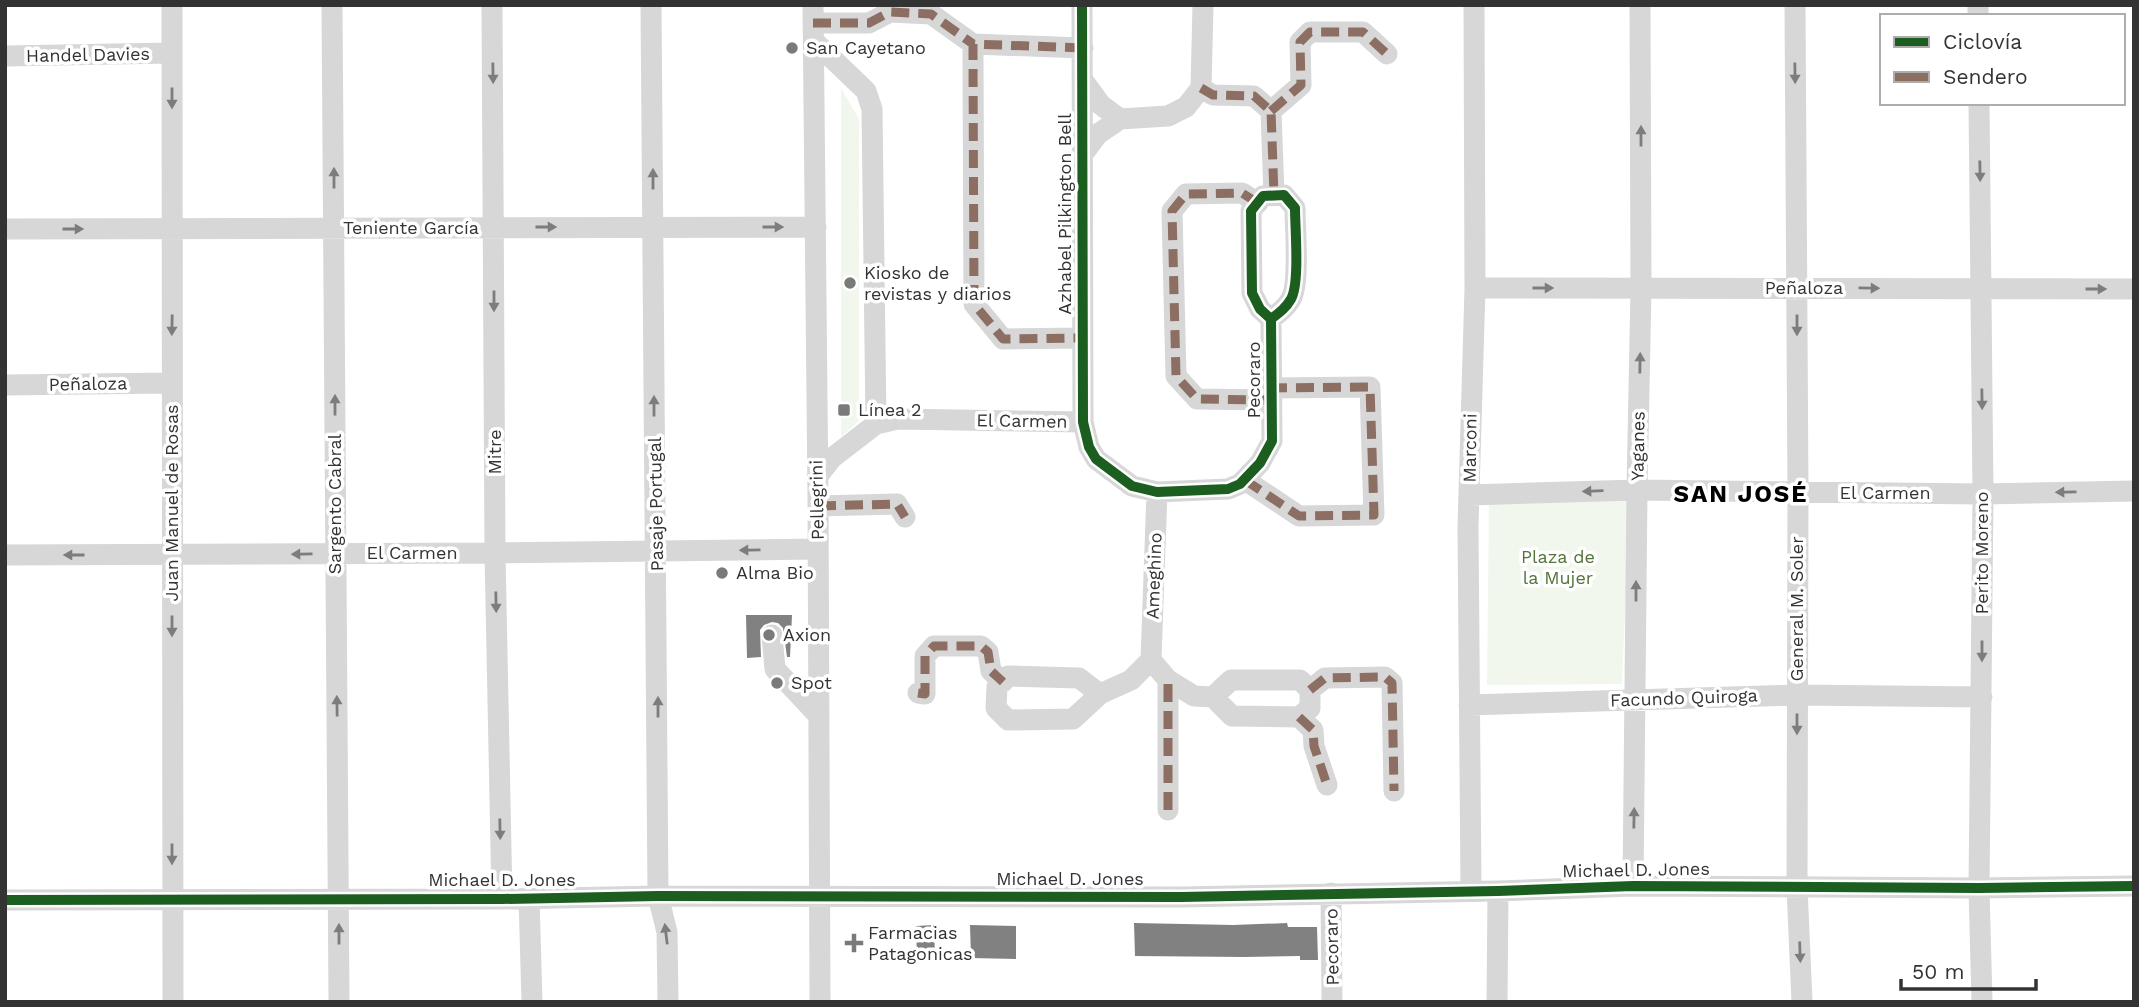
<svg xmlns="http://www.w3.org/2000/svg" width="2139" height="1007" viewBox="0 0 2139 1007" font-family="'Work Sans',sans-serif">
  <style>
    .green { fill: #f2f7ee }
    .building { fill: #818181 }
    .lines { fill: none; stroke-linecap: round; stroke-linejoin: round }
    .minor { stroke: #d7d7d7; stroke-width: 21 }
    .quiet { stroke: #8d6e63; stroke-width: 9; stroke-dasharray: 18 9; stroke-linecap: butt }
    .cycleway-casing { stroke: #fff; stroke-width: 15 }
    .cycleway { stroke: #1b5e20; stroke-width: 10 }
    .oneway { fill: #7d7d7d }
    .poi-dot { fill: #7a7a7a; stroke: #fff; stroke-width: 2.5 }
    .labels { text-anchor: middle; stroke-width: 7; stroke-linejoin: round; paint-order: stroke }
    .poi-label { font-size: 18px; fill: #333; stroke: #fff; text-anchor: start }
    .street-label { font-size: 18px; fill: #333; stroke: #fff }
    .park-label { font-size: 18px; fill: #54743a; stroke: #fff }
    .district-label { font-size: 24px; font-weight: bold; letter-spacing: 2px; fill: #000; stroke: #fff }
  </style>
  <rect width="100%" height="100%" fill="#fff"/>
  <path class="green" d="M841,88L859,119V421L841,437Z
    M1630,496L1622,684L1487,685L1489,500Z"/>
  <path class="building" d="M746,615H792L790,657H787L783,628L778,623L772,622L764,625L760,630L761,657L747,658Z
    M1134,923L1233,925L1287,923L1288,927H1317L1318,960H1300V956L1244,957L1135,956Z
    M934,925L935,958H917L916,926Z
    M970,925L1016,926V959L971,958Z"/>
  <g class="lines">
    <path class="minor" d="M172,5L173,1002
      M332,5L339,1002
      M492,5L495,553L502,899
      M651,5C654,302 657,599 658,896L667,932L668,1002
      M813,5L818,496L820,1002
      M1082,5L1083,422L1089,447L1096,459L1132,486L1157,492L1228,489L1240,484L1260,463L1272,441L1271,319L1260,309L1252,293L1251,211L1263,196L1284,195L1295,208C1295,228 1300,283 1291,299C1286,308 1279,313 1271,319
      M1795,5L1798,493L1797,887L1802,1002
      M1978,5V16
      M813,23H869L890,12L931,14L973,44
      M814,41L866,91L872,109L876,424
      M1083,48L973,44V58L974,304L1003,339L1083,338
      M5,56L172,53
      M1082,79L1101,105L1120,119
      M1201,88L1213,95L1254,96L1271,111L1274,195
      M1201,88L1203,5
      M1979,103L1983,494L1979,888L1982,1002
      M1271,111L1301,85L1300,42L1310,32H1363L1387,54
      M1083,154L1098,134L1120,119L1168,116L1186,107L1201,88
      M1258,203L1242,193L1186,194L1172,211L1176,376L1197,399L1272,400
      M5,229L816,227
      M1475,288L2134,289
      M5,385L171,383
      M817,477L832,458L876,424L898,419L1083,422
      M1245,480L1299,516L1374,515L1370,387L1271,388
      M1469,495L1637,490L1983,494L2134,491
      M818,506L897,504L905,517
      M5,555L495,553L818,549
      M772,635L775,669L819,716
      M1151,660L1157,492
      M1310,690L1325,678L1385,677L1392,683L1394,791
      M918,693L925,694V656L934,646H981L988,652L991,671L1003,682
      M1100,694L1079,678L1008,676L997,687L996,708L1008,720L1073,719L1100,694L1131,680L1151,660L1168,680L1194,696L1213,697L1232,716L1299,717L1310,708V690L1300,680H1231L1213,697
      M1469,705L1797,695L1982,697
      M1299,717L1313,730L1314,746L1327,785
      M1168,810V680
      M1633,886L1637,490L1641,288L1640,5
      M1471,890L1468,527L1475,288L1474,5
      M1331,893L1332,1002
      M529,898L532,1002
      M5,900L502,899L658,896L1181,897L1498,891L1633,886L1979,888L2134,886
      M1497,1002L1498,891"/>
    <path class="quiet" d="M813,23H869L890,12L931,14L973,44
      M1083,48L973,44V58L974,304L1003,339L1083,338
      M1201,88L1213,95L1254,96L1271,111L1274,195
      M1271,111L1301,85L1300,42L1310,32H1363L1387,54
      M1258,203L1242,193L1186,194L1172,211L1176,376L1197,399L1272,400
      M1245,480L1299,516L1374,515L1370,387L1271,388
      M818,506L897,504L905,517
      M1310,690L1325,678L1385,677L1392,683L1394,791
      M918,693L925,694V656L934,646H981L988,652L991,671L1003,682
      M1299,717L1313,730L1314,746L1327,785
      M1168,810V680"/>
    <defs>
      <path id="cycleway" d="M1082,5L1083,422L1089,447L1096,459L1132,486L1157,492L1228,489L1240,484L1260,463L1272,441L1271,319L1260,309L1252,293L1251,211L1263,196L1284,195L1295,208C1295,228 1300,283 1291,299C1286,308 1279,313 1271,319
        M5,900L502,899L658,896L1181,897L1498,891L1633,886L1979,888L2134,886"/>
    </defs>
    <use href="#cycleway" class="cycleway-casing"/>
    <use href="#cycleway" class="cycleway"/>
  </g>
  <defs><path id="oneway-solid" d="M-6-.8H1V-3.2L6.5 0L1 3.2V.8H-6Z" transform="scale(1.75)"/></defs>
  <g class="oneway">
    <use href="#oneway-solid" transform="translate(493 73) rotate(89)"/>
    <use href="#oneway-solid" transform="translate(1795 73) rotate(89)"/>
    <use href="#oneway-solid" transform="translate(172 98) rotate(90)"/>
    <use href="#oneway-solid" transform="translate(1641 136) rotate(-90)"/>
    <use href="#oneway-solid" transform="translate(1980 171) rotate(89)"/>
    <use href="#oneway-solid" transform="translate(334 178) rotate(-90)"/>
    <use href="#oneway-solid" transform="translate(653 179) rotate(-90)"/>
    <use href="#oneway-solid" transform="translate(546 227)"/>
    <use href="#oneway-solid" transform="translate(773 227)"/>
    <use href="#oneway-solid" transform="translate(73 229)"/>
    <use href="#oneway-solid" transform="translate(1543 288)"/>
    <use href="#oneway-solid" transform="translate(1869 288) rotate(1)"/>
    <use href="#oneway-solid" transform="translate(2096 289)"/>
    <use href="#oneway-solid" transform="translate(494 301) rotate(90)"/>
    <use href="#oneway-solid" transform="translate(172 325) rotate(91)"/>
    <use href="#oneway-solid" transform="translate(1797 325) rotate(90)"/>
    <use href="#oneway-solid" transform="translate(1640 363) rotate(-89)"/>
    <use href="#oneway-solid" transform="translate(1982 399) rotate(89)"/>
    <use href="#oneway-solid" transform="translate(335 405) rotate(-90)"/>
    <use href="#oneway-solid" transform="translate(654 406) rotate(-90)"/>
    <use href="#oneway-solid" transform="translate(1593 491) rotate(178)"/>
    <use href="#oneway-solid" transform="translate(2066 492) rotate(179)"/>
    <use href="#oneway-solid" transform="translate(750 550) rotate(179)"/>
    <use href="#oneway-solid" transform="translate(302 554) rotate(179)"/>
    <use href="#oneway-solid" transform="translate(74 555) rotate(-180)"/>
    <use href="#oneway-solid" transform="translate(1636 591) rotate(-90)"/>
    <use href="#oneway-solid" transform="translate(496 602) rotate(89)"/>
    <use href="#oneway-solid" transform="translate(172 626) rotate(90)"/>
    <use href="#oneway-solid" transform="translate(1982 651) rotate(90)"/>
    <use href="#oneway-solid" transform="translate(337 706) rotate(-91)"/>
    <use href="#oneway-solid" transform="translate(658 707) rotate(-90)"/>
    <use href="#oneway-solid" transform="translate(1797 724) rotate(90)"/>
    <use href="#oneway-solid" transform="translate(1634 818) rotate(-89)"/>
    <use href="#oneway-solid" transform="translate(500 829) rotate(89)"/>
    <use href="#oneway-solid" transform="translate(172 854) rotate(90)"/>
    <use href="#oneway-solid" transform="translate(339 934) rotate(-90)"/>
    <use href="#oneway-solid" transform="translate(666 934) rotate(-97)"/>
    <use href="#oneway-solid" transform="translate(1800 952) rotate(88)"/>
  </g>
  <g class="poi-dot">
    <circle cx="792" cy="48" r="7"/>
    <circle cx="850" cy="283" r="7"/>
    <rect x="837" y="403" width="14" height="14" rx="3.5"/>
    <circle cx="722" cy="573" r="7"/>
    <circle cx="769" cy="635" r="7"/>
    <circle cx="777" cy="683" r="7"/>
    <path d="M850.5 932.5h7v7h7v7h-7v7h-7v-7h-7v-7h7z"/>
  </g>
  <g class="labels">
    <g class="poi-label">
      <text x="806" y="54">San Cayetano</text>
      <text x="864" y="279">Kiosko de<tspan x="864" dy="21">revistas y diarios</tspan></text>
      <text x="858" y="416">Línea 2</text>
      <text x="736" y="579">Alma Bio</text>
      <text x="783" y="641">Axion</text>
      <text x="791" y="689">Spot</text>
      <text x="868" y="939">Farmacias<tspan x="868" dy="21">Patagonicas</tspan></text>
    </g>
    <g class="street-label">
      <text transform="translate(88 55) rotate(-1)" y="6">Handel Davies</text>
      <text transform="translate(1065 214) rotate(-90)" y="6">Azhabel Pilkington Bell</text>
      <text x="411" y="234">Teniente García</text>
      <text x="1804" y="294">Peñaloza</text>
      <text transform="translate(1254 380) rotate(-90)" y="6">Pecoraro</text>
      <text transform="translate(88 384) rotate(-1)" y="6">Peñaloza</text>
      <text transform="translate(1022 421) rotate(1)" y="6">El Carmen</text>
      <text transform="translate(1638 446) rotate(-89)" y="6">Yaganes</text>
      <text transform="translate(1470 448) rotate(-89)" y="6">Marconi</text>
      <text transform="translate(495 452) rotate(-90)" y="6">Mitre</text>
      <text x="1885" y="499">El Carmen</text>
      <text transform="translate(817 500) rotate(-91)" y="6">Pellegrini</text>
      <text transform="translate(172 503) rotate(-90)" y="6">Juan Manuel de Rosas</text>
      <text transform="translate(335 504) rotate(-90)" y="6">Sargento Cabral</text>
      <text transform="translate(656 504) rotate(-91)" y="6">Pasaje Portugal</text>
      <text x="412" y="559">El Carmen</text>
      <text transform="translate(1982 553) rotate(-90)" y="6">Perito Moreno</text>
      <text transform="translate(1154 576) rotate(-88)" y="6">Ameghino</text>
      <text transform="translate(1797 609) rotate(-90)" y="6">General M. Soler</text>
      <text transform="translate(1684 698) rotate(-2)" y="6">Facundo Quiroga</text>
      <text transform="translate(1636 870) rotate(-1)" y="6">Michael D. Jones</text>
      <text x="1070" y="885">Michael D. Jones</text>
      <text x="502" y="886">Michael D. Jones</text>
      <text transform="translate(1332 947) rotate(-91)" y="6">Pecoraro</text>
    </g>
    <g class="park-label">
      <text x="1558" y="563">Plaza de<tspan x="1558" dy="21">la Mujer</tspan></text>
    </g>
    <g class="district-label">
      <text x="1741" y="502">SAN JOSÉ</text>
    </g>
  </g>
  <rect width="2139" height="1007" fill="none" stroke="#333333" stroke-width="14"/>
  <rect x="1880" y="14" width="245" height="91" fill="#ffffff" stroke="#adadad" stroke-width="2"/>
  <rect x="1894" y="37" width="35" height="10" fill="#1b5e20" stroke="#adadad" stroke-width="2"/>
  <text x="1943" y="49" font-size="21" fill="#333333">Ciclovía</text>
  <rect x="1894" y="72" width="35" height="10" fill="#8d6e63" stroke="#adadad" stroke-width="2"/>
  <text x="1943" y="84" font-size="21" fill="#333333">Sendero</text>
  <path d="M1901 979v10h135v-10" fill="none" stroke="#333333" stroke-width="3.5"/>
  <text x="1912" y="979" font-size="21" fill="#333333" stroke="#ffffff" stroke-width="5" paint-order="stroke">50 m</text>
</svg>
